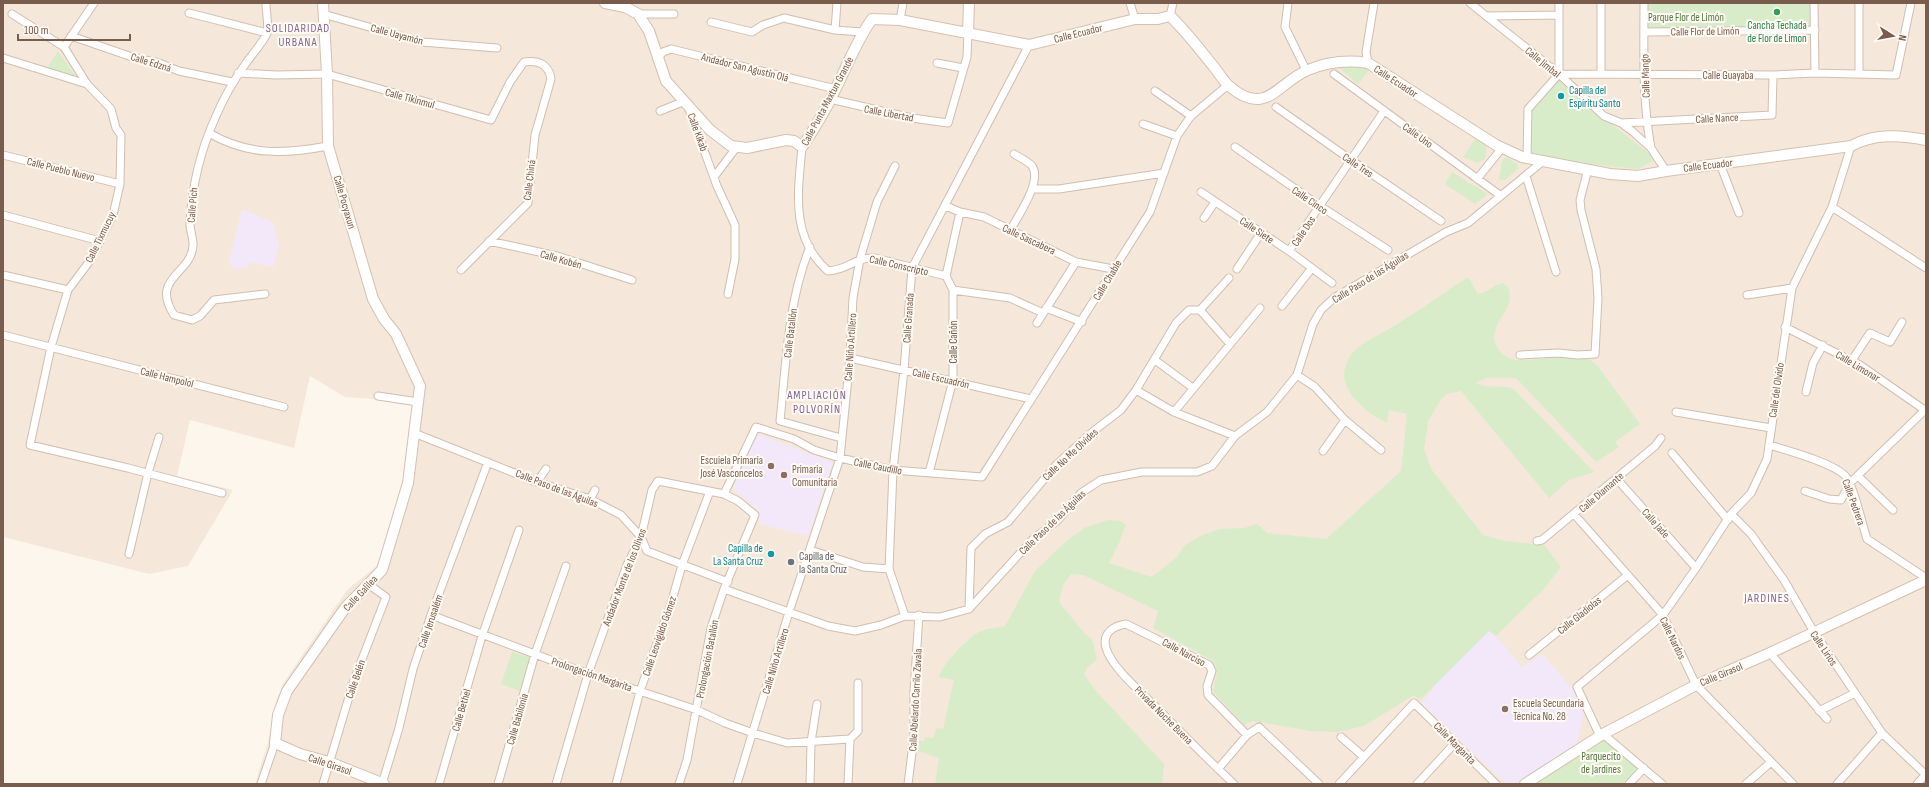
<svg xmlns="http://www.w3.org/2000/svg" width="1929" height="787" viewBox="0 0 1929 787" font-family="'Sofia Sans Condensed',sans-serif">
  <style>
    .residential { fill: #f5e8da }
    .education { fill: #f3e8fa }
    .green { fill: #d8ecc9 }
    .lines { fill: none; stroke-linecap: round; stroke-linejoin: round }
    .street-casing { stroke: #d1beb0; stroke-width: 9 }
    .secondary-casing { stroke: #d6c0b0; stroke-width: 12 }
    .street { stroke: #fff; stroke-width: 7 }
    .secondary { stroke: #fff; stroke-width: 10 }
    .leisure-dot { fill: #2e9e5b; stroke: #fffaf3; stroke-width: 1.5 }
    .culture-dot { fill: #0f9aa8; stroke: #fffaf3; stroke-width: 1.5 }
    .education-dot { fill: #8d6e63; stroke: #fffaf3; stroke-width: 1.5 }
    .worship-dot { fill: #6b7280; stroke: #fffaf3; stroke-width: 1.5 }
    .labels { text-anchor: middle; stroke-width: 4; stroke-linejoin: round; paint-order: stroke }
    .park-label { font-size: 11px; fill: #537a41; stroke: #fffaf3 }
    .leisure-label { font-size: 11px; fill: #27864d; stroke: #fffaf3 }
    .street-label { font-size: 11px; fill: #7a5c4d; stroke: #fffaf3 }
    .culture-label { font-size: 11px; fill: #0d838f; stroke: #fffaf3; text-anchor: start }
    .education-label { font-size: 11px; fill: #785e54; stroke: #fffaf3; text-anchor: start }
    .worship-label { font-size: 11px; fill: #5b616d; stroke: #fffaf3; text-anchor: start }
    .neighbourhood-label { font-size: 12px; letter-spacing: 1px; fill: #846695; stroke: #fffaf3 }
  </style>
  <rect width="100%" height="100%" fill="#fdf6ec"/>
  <path class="residential" d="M3,3H1926V784H255L269,739L276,702L284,682L347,590L379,564L403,481L413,402L345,397L310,376L294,448L190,420L177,476L233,490L188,566L149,574L3,537Z"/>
  <path class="education" d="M242,209L273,223L279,246L273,267L250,262L247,267L234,269L229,263Z
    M757,434L833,462L808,536L760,524L758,510L733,489Z
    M1489,628L1522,667L1542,654L1573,690L1584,715L1575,747L1517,784H1506L1421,703L1434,688L1429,683Z"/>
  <path class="green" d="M1645,3H1813L1814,28L1645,31Z
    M58,51L76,77L46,70Z
    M1336,65L1371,68L1358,84Z
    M1559,76L1614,126L1651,155L1653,161L1638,169L1551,160L1530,153L1532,110Z
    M1477,136C1486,144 1489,148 1484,160L1477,163L1463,157Z
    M1507,157L1516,163L1519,168L1505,180H1499L1502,160Z
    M1452,172L1488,194L1475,204L1445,184Z
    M1468,277L1478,294C1488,292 1494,285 1503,283L1508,287C1515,308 1499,314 1495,332C1491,345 1504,359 1516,360C1534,362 1573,351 1587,358C1590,359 1594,363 1597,365L1640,424L1615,442L1619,447L1596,462L1516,378H1486L1475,383C1487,389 1501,384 1514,389L1594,472L1569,480L1549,498L1461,391L1447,394L1442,398L1428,421L1424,449L1432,470L1483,535L1505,541L1544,545L1561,567L1544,589L1496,636L1489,631L1420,700L1414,695L1364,726L1337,732L1311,731L1253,721L1244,725L1213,692L1217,673L1213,661L1153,628L1158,611L1083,575L1071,574L1063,585L1059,602L1086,635L1092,639L1097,659L1087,668L1084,674L1095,690L1164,764L1162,784H935L939,758L918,751L919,746L917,745L916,740L924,741L925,737L933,738L937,728L943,729L954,680L939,677C941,665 969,636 981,631C988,628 997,628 1005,626L1035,571L1063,544L1084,528L1108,520L1121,521L1126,525L1119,543L1109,563L1152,577L1177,557L1184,546L1200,536L1219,529L1244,528L1257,524L1267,533L1326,539L1401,471L1407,414L1389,410L1387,423C1375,418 1361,407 1353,397C1344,385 1341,374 1348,360C1356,344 1374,338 1389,329C1416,313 1442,294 1468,277Z
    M512,652L530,657L520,691L501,684Z
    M1603,736L1641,765L1625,784H1525Z"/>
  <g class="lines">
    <defs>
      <path id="street" d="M1130,3L1135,19
        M1288,3L1285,27L1306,70
        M1470,3L1559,74L1604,116L1621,123L1632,131L1651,148L1666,171
        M1644,3C1644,51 1642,100 1651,148
        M1814,3L1815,73
        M1859,3V74
        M189,13L267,33
        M12,14L64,47L87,84L111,109L116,128L121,135L120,184L113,215L89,262L68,290L51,347L30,445L128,468L222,493
        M323,14L422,42L497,48
        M638,14H674
        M1170,16L1173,3
        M1486,16L1559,15
        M900,20L903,3
        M711,22L752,32L763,25L784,18L835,30L862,32
        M835,30L837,3
        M1644,32L1815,30
        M71,36L135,58L159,63L179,71L232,82
        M64,47L94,3
        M3,58L87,84
        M657,59L663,52L671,49L836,89
        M937,63L963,68
        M1368,63L1366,52L1374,3
        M238,73L276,75L327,74L491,120L510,82L524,62C538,60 549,64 551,79L535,135L528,203L461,270
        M1334,74L1501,196
        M1559,74L1773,75L1815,73L1896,75L1911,3
        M1559,74V3
        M1601,74V3
        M1155,91L1191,116
        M830,99L912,118L948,123L967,57L968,33
        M1276,107L1351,160L1441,221
        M689,109L717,186L735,225V259L728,294
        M660,111L685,101
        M1621,123L1772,115L1773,75
        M1143,124L1177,136
        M209,133C248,156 285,154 328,146
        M802,147C798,192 790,238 828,271C849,270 854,257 875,258L946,276
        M1235,147L1320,206L1388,250
        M3,155L120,184
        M1527,158L1528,109L1559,74
        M1720,164L1739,213
        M1526,176L1556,272
        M714,177L736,148
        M1477,179L1502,148
        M1032,189H1059L1164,173
        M1201,192L1289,251L1332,283
        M946,206L960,212L984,217L1076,262L1113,269
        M1832,207L1926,268
        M3,215L100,241
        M1204,218L1215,202
        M1010,231C1017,217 1043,181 1032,166C1028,161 1019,157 1014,154
        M489,241L557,256L632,280
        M810,247C788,301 786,363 780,421L841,438
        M1289,251L1384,111
        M1237,269L1261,233
        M3,275L68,290
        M953,290L1010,298L1043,313
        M265,294L214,300L200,316L192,320L174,315C150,278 191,274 193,246C194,238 189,230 190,222C192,186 201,149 216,116C224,97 234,80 246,63C251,56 264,41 267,33C269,25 266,12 266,3
        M1747,295L1792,288
        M1282,306L1312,268
        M1046,308L1082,322
        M1200,310L1230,344
        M1200,310L1229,278
        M1037,323L1076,262
        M1785,327L1860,365L1926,411
        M3,335L284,407
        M1520,355L1558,353L1578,355L1595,354L1598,298L1596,269L1581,210L1580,200L1588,169
        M850,358L1031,399
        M1155,360L1193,388
        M1852,360L1870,333L1890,342L1902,322
        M1297,375L1315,387L1345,420L1381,450
        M1136,390L1174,412L1235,436
        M1806,392L1813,363L1823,345
        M378,396L418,402
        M1174,412L1260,308
        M1676,412L1771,428
        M414,433L537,482L590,499L621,515L641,537L647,551L728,582
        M1769,445C1786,450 1838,464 1847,478C1855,490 1862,524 1867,539L1926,578
        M1323,451L1345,420
        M1672,453L1728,520
        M929,473L953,380V290L946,276L960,212
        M1858,476L1893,510
        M1616,478L1696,568
        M537,482L546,469
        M1805,491L1829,499L1841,500L1850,483L1926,409
        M724,494L756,427L794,439L814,450L840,458L893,470L982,477L1150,212L1177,136L1191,116L1228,85
        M590,499L595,490
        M1574,514L1663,615L1696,685L1793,784
        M1731,514L1751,534L1784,580L1814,632L1882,733L1926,775
        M1537,541L1542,540L1655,446L1661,438
        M810,550L863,567L889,569
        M129,554L148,473L159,437
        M724,589L828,626L855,631L881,625L905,616L940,617L969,609L1034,538L1057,521L1081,493L1101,480L1142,472H1197L1212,466L1235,436L1267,412L1297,375L1313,324L1321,310L1334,298L1446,232L1468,223L1542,162
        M969,609L971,548L985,534L1008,522L1056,465L1091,433L1121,410L1136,390L1176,323L1189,310H1200
        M431,615L588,674L697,710L725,723L753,733L787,743L850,739
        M905,616L889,569L893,470L904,370L912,268L1029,45
        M1770,653L1827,719
        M1529,655L1628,575
        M1819,711L1855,693
        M1603,734L1662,784
        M1600,736L1577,687L1663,615L1696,568L1731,514L1751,493L1767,459L1792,288L1832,207L1851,146
        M1341,737L1364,757
        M850,739L858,731V683
        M1218,769L1247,735L1259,727L1319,784
        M261,784L275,743
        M323,784L354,680L386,597L368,584
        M382,784L399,728L413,669L431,615L488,462
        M439,784L482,636L519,530
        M498,784L535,654L566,566
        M556,784L588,674L627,565L641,537L652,490L658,481L724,494L738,501L755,515L724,589L711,628L687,760L679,784
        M616,784L640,691L671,604L682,565L710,491
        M737,784L789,612L840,458L850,358L853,298L860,259L877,202L895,166
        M810,784L811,742L817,704
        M848,784L850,739
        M908,784L914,737V691L919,615
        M1234,784C1207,759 1181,732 1155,706C1141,692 1112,668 1106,648C1102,633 1113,626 1126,624L1209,665L1212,671L1207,686L1208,695L1247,735
        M1339,784L1414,703L1496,784
        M1417,784L1455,743
        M1629,784L1644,768
        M1746,784L1771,762
        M1837,784L1882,733
        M1917,784L1926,774"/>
      <path id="secondary" d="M323,3L327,74L328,146L373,299L384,319L396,334L420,386L408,483L382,570L345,608L287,691L278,715L275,743L300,754L329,762L384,784
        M605,3L625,7L638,14L649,31L666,81L710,130L731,146L747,148L786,140L794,141L802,147C815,128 827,108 836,88C848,64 857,40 872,19L900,20L1029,45L1135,19H1158L1170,16C1186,31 1200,50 1214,67C1219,73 1223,81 1229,86C1266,118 1277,83 1308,70C1327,62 1348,60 1368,63L1496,145L1522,157L1610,174L1638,176L1666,171L1851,146C1874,133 1901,135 1926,140
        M968,33L969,3
        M1525,784L1603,734L1696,685L1770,653L1926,580"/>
    </defs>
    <use href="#street" class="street-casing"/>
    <use href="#secondary" class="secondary-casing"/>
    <use href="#street" class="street"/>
    <use href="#secondary" class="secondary"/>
  </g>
  <circle class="leisure-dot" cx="1777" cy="12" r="4"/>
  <g class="culture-dot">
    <circle cx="1561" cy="96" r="4"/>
    <circle cx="771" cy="554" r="4"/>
  </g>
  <g class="education-dot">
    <circle cx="771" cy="466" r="4"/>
    <circle cx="784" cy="475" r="4"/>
    <circle cx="1505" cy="709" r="4"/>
  </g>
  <circle class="worship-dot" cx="791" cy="562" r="4"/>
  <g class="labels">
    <g class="park-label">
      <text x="1686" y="21">Parque Flor de Limón</text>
      <text x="1601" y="760">Parquecito<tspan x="1601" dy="13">de Jardines</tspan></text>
    </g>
    <g class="leisure-label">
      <text x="1777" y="29">Cancha Techada<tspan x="1777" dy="13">de Flor de Limon</tspan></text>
    </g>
    <g class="street-label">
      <text transform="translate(1705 31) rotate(-1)" y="4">Calle Flor de Limón</text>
      <text transform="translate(1078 33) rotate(-14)" y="4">Calle Ecuador</text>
      <text transform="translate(397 34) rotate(15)" y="4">Calle Uayamón</text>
      <text transform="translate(151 62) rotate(17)" y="4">Calle Edzná</text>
      <text transform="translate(1543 62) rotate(39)" y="4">Calle Jimbal</text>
      <text transform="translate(745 67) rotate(14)" y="4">Andador San Agustín Olá</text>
      <text x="1728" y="79">Calle Guayaba</text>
      <text transform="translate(1645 76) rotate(-92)" y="4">Calle Mango</text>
      <text transform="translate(1396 81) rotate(33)" y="4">Calle Ecuador</text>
      <text transform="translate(410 98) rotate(15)" y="4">Calle Tikinmul</text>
      <text transform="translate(827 101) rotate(-62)" y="4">Calle Punta Maxtun Grande</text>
      <text transform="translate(889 113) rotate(11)" y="4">Calle Libertad</text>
      <text transform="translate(1717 118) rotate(-3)" y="4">Calle Nance</text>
      <text transform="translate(698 132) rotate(70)" y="4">Calle Kikab</text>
      <text transform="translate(1418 135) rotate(36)" y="4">Calle Uno</text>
      <text transform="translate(1358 165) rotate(34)" y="4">Calle Tres</text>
      <text transform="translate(1708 165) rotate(-7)" y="4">Calle Ecuador</text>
      <text transform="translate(61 169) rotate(14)" y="4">Calle Pueblo Nuevo</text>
      <text transform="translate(529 180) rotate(-83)" y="4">Calle Chiná</text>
      <text transform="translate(1310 200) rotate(34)" y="4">Calle Cinco</text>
      <text transform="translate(345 202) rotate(74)" y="4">Calle Pocyaxun</text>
      <text transform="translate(192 205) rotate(-85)" y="4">Calle Pich</text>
      <text transform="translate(1257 230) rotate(34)" y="4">Calle Siete</text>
      <text transform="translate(1303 231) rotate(-56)" y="4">Calle Dos</text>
      <text transform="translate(100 237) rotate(-64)" y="4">Calle Tixmucuy</text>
      <text transform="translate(1029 239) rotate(25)" y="4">Calle Sascabera</text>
      <text transform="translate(561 259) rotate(16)" y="4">Calle Kobén</text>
      <text transform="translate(899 265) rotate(13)" y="4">Calle Conscripto</text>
      <text transform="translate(1370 277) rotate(-32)" y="4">Calle Paso de las Águilas</text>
      <text transform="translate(1107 280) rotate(-59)" y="4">Calle Chable</text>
      <text transform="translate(908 318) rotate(-86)" y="4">Calle Granada</text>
      <text transform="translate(790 333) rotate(-83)" y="4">Calle Batallón</text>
      <text transform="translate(953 342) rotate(-90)" y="4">Calle Cañón</text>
      <text transform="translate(850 347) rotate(-86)" y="4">Calle Niño Artillero</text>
      <text transform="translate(1858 366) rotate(31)" y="4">Calle Limonar</text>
      <text transform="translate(167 377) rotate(14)" y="4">Calle Hampolol</text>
      <text transform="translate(941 378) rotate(13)" y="4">Calle Escuadrón</text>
      <text transform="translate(1776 390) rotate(-82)" y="4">Calle del Olvido</text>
      <text transform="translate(1070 454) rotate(-43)" y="4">Calle No Me Olvides</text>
      <text transform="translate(878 466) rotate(11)" y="4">Calle Caudillo</text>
      <text transform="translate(557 488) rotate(21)" y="4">Calle Paso de las Águilas</text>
      <text transform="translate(1601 492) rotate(-41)" y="4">Calle Diamante</text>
      <text transform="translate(1854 502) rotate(70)" y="4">Calle Pedrera</text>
      <text transform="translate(1052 522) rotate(-44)" y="4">Calle Paso de las Águilas</text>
      <text transform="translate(1656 523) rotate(48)" y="4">Calle Jade</text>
      <text transform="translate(624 577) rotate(-69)" y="4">Andador Monte de los Olivos</text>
      <text transform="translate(360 593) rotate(-47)" y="4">Calle Galilea</text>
      <text transform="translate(1579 615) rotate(-39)" y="4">Calle Gladiolas</text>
      <text transform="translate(430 621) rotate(-71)" y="4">Calle Jerusalém</text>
      <text transform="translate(659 636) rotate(-71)" y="4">Calle Leovigildo Gómez</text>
      <text transform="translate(1673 638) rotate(64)" y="4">Calle Nardos</text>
      <text transform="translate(1824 648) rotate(56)" y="4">Calle Lirios</text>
      <text transform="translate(1184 652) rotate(28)" y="4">Calle Narciso</text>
      <text transform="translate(707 659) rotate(-79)" y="4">Prolongación Batallón</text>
      <text transform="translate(775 661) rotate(-73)" y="4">Calle Niño Artillero</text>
      <text transform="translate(592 674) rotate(19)" y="4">Prolongación Margarita</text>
      <text transform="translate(1721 674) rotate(-23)" y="4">Calle Girasol</text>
      <text transform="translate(355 679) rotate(-71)" y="4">Calle Belén</text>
      <text transform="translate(915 700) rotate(-87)" y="4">Calle Abelardo Carrilo Zavala</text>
      <text transform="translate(461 710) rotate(-74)" y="4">Calle Bethel</text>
      <text transform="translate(1164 715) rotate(45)" y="4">Privada Noche Buena</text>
      <text transform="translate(517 719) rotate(-74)" y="4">Calle Babilonia</text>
      <text transform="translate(1455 743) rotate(45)" y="4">Calle Margarita</text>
      <text transform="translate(330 764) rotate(19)" y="4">Calle Girasol</text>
    </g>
    <g class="culture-label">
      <text x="1569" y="94">Capilla del<tspan x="1569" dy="13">Espíritu Santo</tspan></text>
      <text x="763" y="552" text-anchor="end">Capilla de<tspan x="763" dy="13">La Santa Cruz</tspan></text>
    </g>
    <g class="education-label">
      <text x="763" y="464" text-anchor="end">Escuiela Primaria<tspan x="763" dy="13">José Vasconcelos</tspan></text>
      <text x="792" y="473">Primaria<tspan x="792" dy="13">Comunitaria</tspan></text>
      <text x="1513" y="707">Escuela Secundaria<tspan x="1513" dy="13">Técnica No. 28</tspan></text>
    </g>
    <g class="worship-label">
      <text x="799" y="560">Capilla de<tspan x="799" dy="13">la Santa Cruz</tspan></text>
    </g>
    <g class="neighbourhood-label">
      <text x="298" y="32">SOLIDARIDAD<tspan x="298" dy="14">URBANA</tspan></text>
      <text x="817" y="399">AMPLIACIÓN<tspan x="817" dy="14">POLVORÍN</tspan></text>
      <text x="1767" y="602">JARDINES</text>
    </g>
  </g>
  <rect width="1929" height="787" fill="none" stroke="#7a5c4d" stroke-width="8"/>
  <g transform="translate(1893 36) rotate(101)" stroke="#fffaf3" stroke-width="3" paint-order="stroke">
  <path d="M0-3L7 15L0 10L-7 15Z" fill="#7a5c4d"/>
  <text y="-6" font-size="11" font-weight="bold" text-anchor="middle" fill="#7a5c4d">N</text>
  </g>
  <path d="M18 34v6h112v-6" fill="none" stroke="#7a5c4d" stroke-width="2"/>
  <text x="24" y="34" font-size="12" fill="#7a5c4d" stroke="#fffaf3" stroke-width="3" paint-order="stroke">100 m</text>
</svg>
